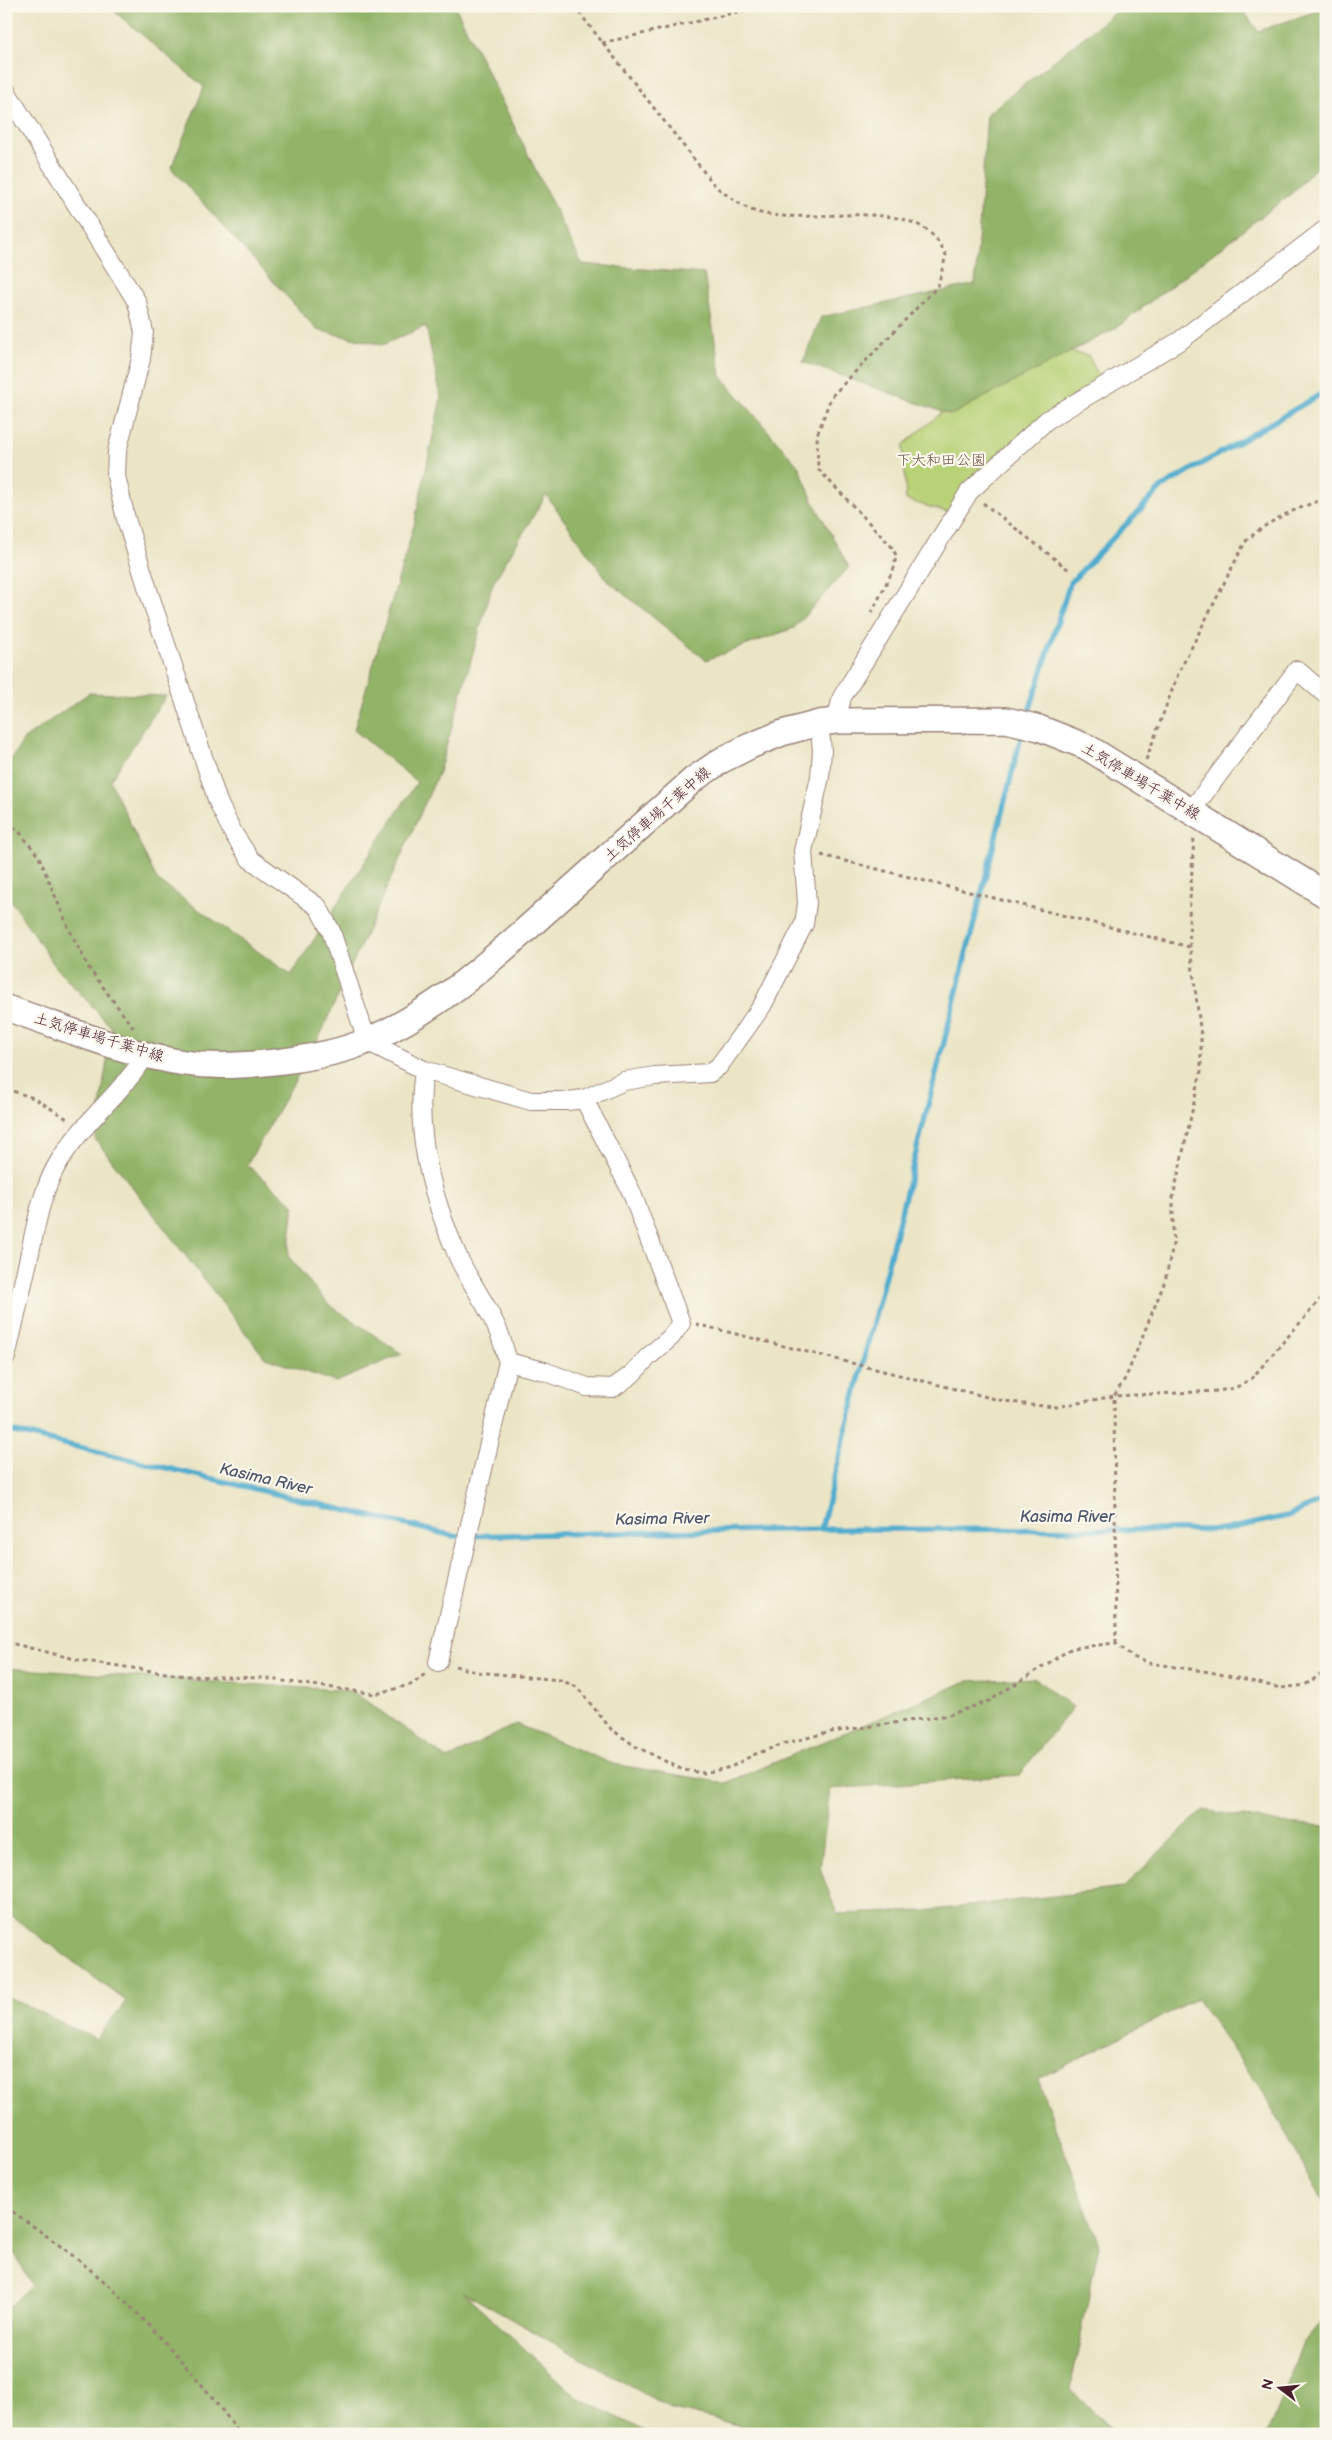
<svg xmlns="http://www.w3.org/2000/svg" width="1332" height="2440" viewBox="0 0 1332 2440" font-family="'Balsamiq Sans','Klee One',sans-serif">
  <style>
    .green { fill: #b8d277; stroke: #817851 }
    .forest { fill: #92b468; stroke: #6e6a4a }
    .lines { fill: none; stroke-linecap: round; stroke-linejoin: round }
    .stream { stroke: #50acce; stroke-width: 5.5 }
    .street-casing { stroke: #9a8278; stroke-width: 20 }
    .secondary-casing { stroke: #9a8278; stroke-width: 28 }
    .path { stroke: #9a8278; stroke-width: 3; stroke-dasharray: 4 4; stroke-linecap: butt }
    .street { stroke: #fff; stroke-width: 18 }
    .secondary { stroke: #fff; stroke-width: 25 }
    .labels { text-anchor: middle; stroke-width: 4.5; stroke-linejoin: round; paint-order: stroke }
    .park-label { font-size: 15px; fill: #6b5542; stroke: #fbf7ec }
    .street-label { font-size: 15px; fill: #4a1f2b; stroke: #fbf7ec }
    .water-label { font-size: 16px; font-style: italic; fill: #4c576c; stroke: #fbf7ec }
  </style>
  <rect width="100%" height="100%" fill="#fbf7ec"/>
  <filter id="ink" filterUnits="userSpaceOnUse"><feTurbulence type="fractalNoise" baseFrequency=".02" numOctaves="2"/><feDisplacementMap in="SourceGraphic" scale="10" xChannelSelector="R" yChannelSelector="G"/><feConvolveMatrix kernelMatrix="1 2 1 2 8 2 1 2 1" color-interpolation-filters="sRGB"/></filter>
  <filter id="wash" filterUnits="userSpaceOnUse"><feTurbulence type="fractalNoise" baseFrequency=".0096" numOctaves="4" result="noise"/><feDisplacementMap in="SourceGraphic" scale="20" xChannelSelector="R" yChannelSelector="G"/><feGaussianBlur stdDeviation="1.12" result="paint"/><feColorMatrix in="noise" values="0 0 0 0 0 0 0 0 0 0 0 0 0 0 0 0 0 1.4 0 .05"/><feComposite in="paint" operator="in"/></filter>
  <g filter="url(#wash)">
    <rect width="100%" height="100%" fill="#ebe5c6"/>
    <path class="green" d="M1024,344L1088,355L1101,380L947,512L906,500L903,445Z"/>
    <path class="forest" d="M113,6H455L582,264L704,274L721,376L799,467L813,501L849,567L794,628L706,660L607,580L546,495L493,583L439,772L318,1040L247,1165L294,1205L288,1256L328,1304L402,1354L336,1382L265,1358L95,1139L112,1028L55,966L6,893V768L24,739L89,693L166,696L110,781L157,880L291,975L417,782L354,730L414,525L441,398L426,326L382,345L317,330L171,168L204,87L114,11Z
      M1123,6H1240L1258,31L1326,8V157L1292,193L1116,328L951,415L803,362L821,317L975,284L987,114Z
      M6,1668L352,1691L448,1759L516,1724L613,1764L726,1783L967,1681L1034,1678L1073,1707L1019,1775L830,1789L820,1868L837,1914L924,1911L1123,1888L1203,1810L1281,1823L1326,1826V2207L1265,2095L1197,1999L1038,2079L1099,2244L1070,2391L1117,2434H777L673,2410L463,2292L577,2397L651,2434H6V2310L32,2285L6,2238V1996L96,2039L126,2001L6,1912Z
      M1326,2316V2434H1267L1303,2343Z"/>
    <g class="lines">
      <path class="stream" d="M1027,718L1070,583L1162,487L1326,391
        M6,1430L454,1536L821,1529L1224,1530L1287,1516L1326,1499
        M821,1529L1023,729"/>
    </g>
  </g>
  <g filter="url(#ink)">
    <g class="lines">
      <defs>
        <path id="street" d="M6,91L137,302L144,332L141,359L117,451L116,476L126,519L149,593L218,802L233,833L250,859L318,907L331,931L367,1041L424,1070L531,1101H568L584,1099L624,1081L655,1076L710,1073L719,1066L762,1006L804,924L807,903L803,851L820,777L822,750L819,723
          M836,721L842,697L969,492L1047,420L1181,340L1326,229
          M1191,811L1297,670L1326,695
          M424,1070C414,1135 433,1200 459,1259C471,1284 489,1307 499,1333C503,1342 505,1353 508,1362L438,1662
          M6,1357C14,1324 21,1291 29,1257C36,1225 42,1188 60,1160C84,1121 122,1093 146,1055
          M508,1362L544,1371L587,1387L613,1388L631,1375L648,1357L671,1337L681,1323L631,1191L584,1099"/>
        <path id="secondary" d="M6,1008C64,1027 124,1054 185,1063C232,1070 325,1060 369,1040C439,1010 495,957 551,907C599,864 646,822 694,779L722,760L750,746L782,733L819,723L836,721L1006,720L1039,728L1087,747L1326,895"/>
      </defs>
      <use href="#street" class="street-casing"/>
      <use href="#secondary" class="secondary-casing"/>
      <path class="path" d="M574,6L715,186C727,195 739,205 754,211C802,228 901,195 936,239C940,244 943,250 946,255L938,286L831,397L817,435L818,469L891,546L896,555L894,568L872,612
        M602,43L764,6
        M983,503L1069,570
        M1146,760L1178,674L1245,542C1271,518 1294,510 1326,498
        M6,824L18,830L39,857L68,927L89,968L134,1029
        M821,855L1190,947
        M6,1089L34,1098L69,1120
        M696,1324L999,1400L1031,1405L1057,1407L1114,1396L1217,1391L1235,1388L1251,1379L1326,1293
        M6,1642L79,1660L186,1676L262,1678L376,1694L413,1684L426,1673
        M1116,1643L1114,1396L1126,1377L1165,1281L1173,1245V1197L1201,1071V1036L1190,947L1189,916L1194,838
        M455,1666L476,1672L560,1680L577,1687L611,1729L635,1746L683,1770L704,1773L731,1767L753,1755L786,1743L831,1732L949,1715L989,1701L1072,1648L1116,1643L1133,1657L1149,1663L1210,1672L1281,1688L1305,1685L1326,1671
        M6,2207C46,2235 87,2264 123,2299C165,2340 205,2386 240,2434"/>
      <use href="#street" class="street"/>
      <use href="#secondary" class="secondary"/>
    </g>
  </g>
  <g class="labels">
    <g class="park-label">
      <text x="941" y="465">下大和田公園</text>
    </g>
    <g class="street-label">
      <text transform="translate(1141 781) rotate(31)" y="5">土気停車場千葉中線</text>
      <text transform="translate(657 814) rotate(-41)" y="5">土気停車場千葉中線</text>
      <text transform="translate(99 1037) rotate(17)" y="5">土気停車場千葉中線</text>
    </g>
    <g class="water-label">
      <text transform="translate(266 1478) rotate(13)" y="6">Kasima River</text>
      <text x="1067" y="1522">Kasima River</text>
      <text transform="translate(662 1518) rotate(-1)" y="6">Kasima River</text>
    </g>
  </g>
  <rect width="1332" height="2440" fill="none" stroke="#fbf7ec" stroke-width="25"/>
  <g transform="translate(1280 2388) rotate(286)" stroke="#fbf7ec" stroke-width="4" paint-order="stroke">
  <path d="M0-4L9 19L0 12L-9 19Z" fill="#4a1f2b"/>
  <text y="-8" font-size="14" font-weight="bold" text-anchor="middle" fill="#4a1f2b">N</text>
  </g>
</svg>
